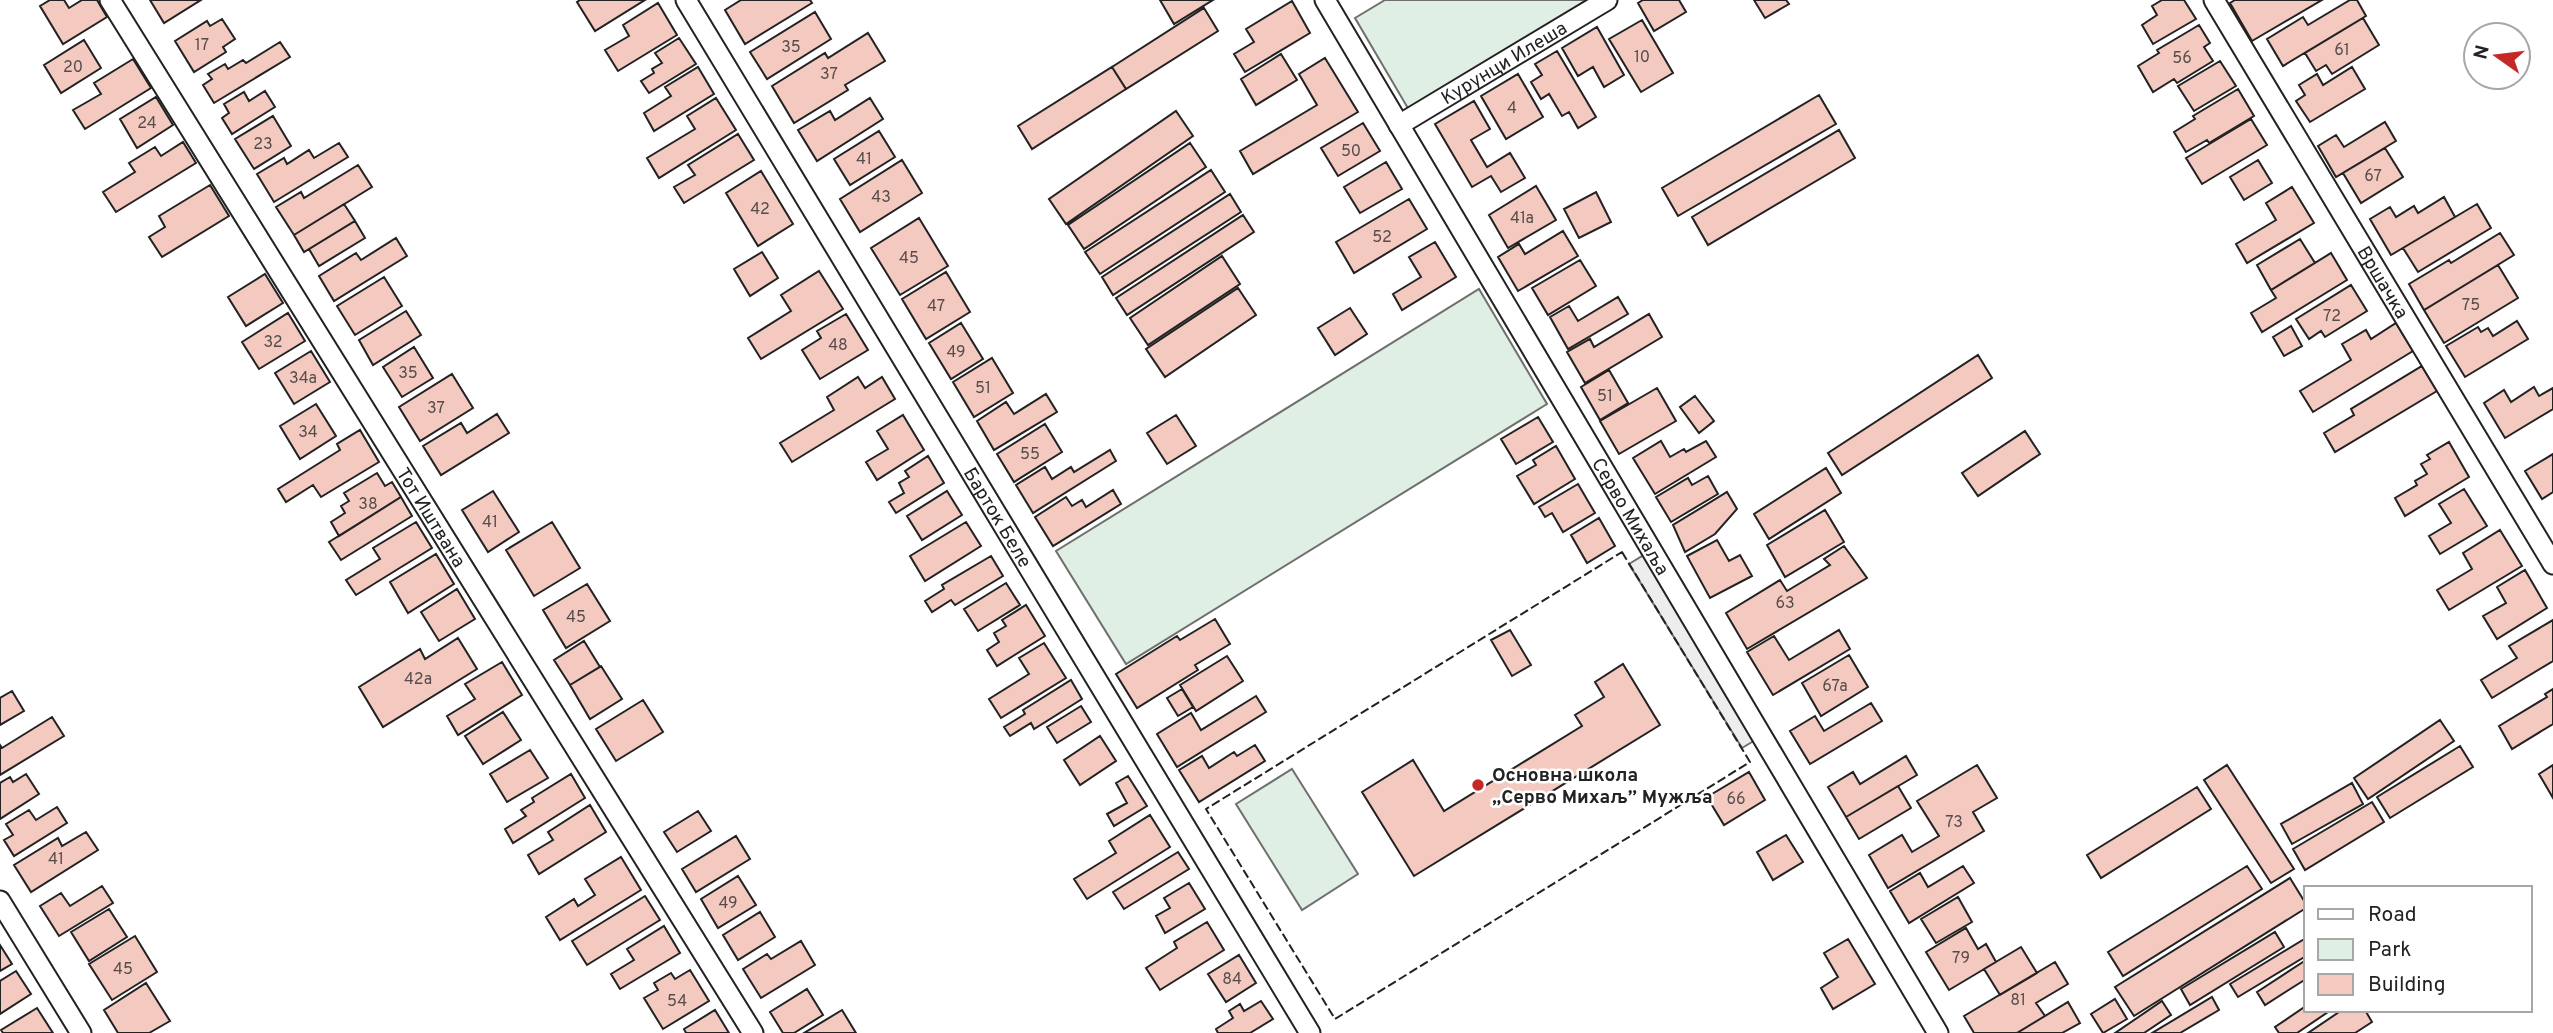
<svg xmlns="http://www.w3.org/2000/svg" width="2553" height="1033" viewBox="0 0 2553 1033" font-family="Overpass,sans-serif">
  <style>
    .green { fill: #e0efe3; stroke: #6f6f6f; stroke-width: 2 }
    .parking { fill: #ededed; stroke: #6f6f6f; stroke-width: 2 }
    .building { fill: #f3c9c0; stroke: #222; stroke-width: 2 }
    .lines { fill: none; stroke-linecap: round; stroke-linejoin: round }
    .minor-casing { stroke: #222; stroke-width: 23 }
    .minor { stroke: #fff; stroke-width: 19 }
    .fence { stroke: #222; stroke-width: 2; stroke-dasharray: 9 3.5; stroke-linecap: butt }
    .poi-dot { fill: #c62828; stroke: #fff; stroke-width: 2.5 }
    .labels { text-anchor: middle; stroke-width: 5; stroke-linejoin: round; paint-order: stroke }
    .number-label { font-size: 16px; fill: #564c4a }
    .street-label { font-size: 19px; fill: #222; stroke: #fff }
    .poi-label { font-size: 19px; font-weight: bold; fill: #222; stroke: #fff; text-anchor: start }
  </style>
  <rect width="100%" height="100%" fill="#fff"/>
  <path class="green" d="M1385,0H1594L1409,110L1355,18Z
    M1479,289L1547,404L1126,664L1056,551Z
    M1292,769L1358,874L1302,910L1236,804Z"/>
  <path class="parking" d="M1652,550L1762,736L1742,748L1629,564Z"/>
  <path class="building" d="M50,0H64L69,8L82,0H97L107,17L63,44L40,6Z
    M150,0H201L164,23Z
    M580,0H645L595,31L577,2Z
    M741,0H810L812,3L745,44L725,10Z
    M1160,0H1213L1174,24Z
    M1643,0H1679L1686,12L1654,31L1638,3Z
    M1754,0H1786L1789,4L1765,18Z
    M2162,0H2184L2196,19L2153,44L2142,25L2157,15L2152,6Z
    M2235,0H2322L2252,41L2230,3Z
    M2350,0H2357L2366,16L2283,66L2267,39L2303,17L2308,25Z
    M1292,1L1310,33L1245,72L1234,54L1254,42L1246,29Z
    M658,3L677,35L618,71L605,50L629,36L623,25Z
    M1204,8L1218,31L1126,89L1112,67Z
    M815,12L831,39L767,79L750,52Z
    M2363,18L2379,45L2332,74L2326,65L2316,71L2305,53Z
    M222,19L235,39L223,47L226,52L194,72L175,41L207,21L210,26Z
    M1642,20L1673,73L1641,92L1609,39Z
    M2199,25L2210,43L2204,47L2213,61L2177,83L2174,79L2153,92L2138,66L2159,53L2157,50Z
    M1597,27L1624,75L1604,87L1593,67L1578,76L1562,48Z
    M868,33L885,61L845,85L848,90L794,123L772,86L825,53L828,58Z
    M679,38L696,64L649,93L641,81L654,73L652,69L662,63L655,53Z
    M84,40L101,68L61,93L44,65Z
    M280,42L290,57L214,103L203,85L212,79L208,74L225,64L228,69L243,60L246,63Z
    M1557,51L1596,117L1578,128L1569,112L1562,116L1549,94L1541,99L1531,82L1542,75L1535,64Z
    M1281,54L1297,80L1256,105L1241,79Z
    M1325,58L1358,112L1253,174L1240,151L1317,105L1299,74Z
    M133,59L151,88L85,129L73,110L101,94L94,83Z
    M2220,61L2236,86L2194,111L2178,86Z
    M698,67L714,94L654,131L644,113L671,96L665,87Z
    M1112,67L1126,89L1032,149L1018,126Z
    M2352,67L2365,89L2310,122L2296,101L2305,95L2299,85L2317,74L2323,85Z
    M1518,74L1543,117L1506,139L1481,96Z
    M2238,89L2254,116L2209,143L2207,140L2186,152L2174,132L2195,119L2193,116Z
    M265,91L275,107L232,134L222,118L229,113L224,104L244,92L249,101Z
    M1819,95L1836,124L1678,216L1662,188Z
    M156,97L173,125L137,148L120,119Z
    M716,98L736,130L659,178L647,158L695,129L687,116Z
    M870,98L883,119L817,161L798,130L830,111L835,120Z
    M1474,101L1490,129L1471,140L1487,167L1510,153L1525,178L1501,192L1491,176L1472,187L1435,124Z
    M1176,111L1193,136L1066,224L1049,199Z
    M273,116L291,146L254,169L235,139Z
    M2251,119L2267,145L2202,184L2186,158Z
    M2385,122L2396,141L2336,177L2318,146L2336,135L2344,147Z
    M1363,123L1380,151L1338,176L1321,148Z
    M1839,130L1855,158L1708,245L1692,217Z
    M879,131L895,157L850,185L834,159Z
    M738,134L754,160L684,203L674,187L695,175L688,165Z
    M183,142L196,163L116,212L103,192L135,172L129,163L155,147L161,156Z
    M339,143L348,157L274,202L257,174L284,158L287,164L309,150L314,158Z
    M1190,143L1206,167L1084,249L1068,225Z
    M2385,148L2403,177L2361,203L2343,173Z
    M902,160L922,193L860,232L840,199Z
    M2258,160L2272,183L2244,200L2230,177Z
    M1386,162L1402,189L1360,213L1344,187Z
    M358,165L372,187L294,235L276,207L301,192L304,198Z
    M1211,170L1225,192L1100,274L1085,252Z
    M761,171L793,224L758,246L726,193Z
    M210,185L229,216L162,257L149,237L165,227L159,216Z
    M1536,186L1556,220L1508,248L1489,215Z
    M2292,187L2314,223L2247,263L2236,244L2276,220L2266,203Z
    M1596,192L1611,222L1579,238L1564,209Z
    M1230,194L1241,212L1113,295L1102,277Z
    M2444,197L2455,217L2391,255L2370,219L2390,207L2396,217L2414,206L2418,213Z
    M1409,199L1427,229L1354,273L1336,242Z
    M344,204L355,221L304,252L294,235Z
    M2477,204L2491,228L2418,272L2403,248Z
    M1243,215L1254,232L1127,315L1116,298Z
    M919,218L948,266L900,295L871,248Z
    M355,221L365,238L319,266L309,249Z
    M1563,231L1578,256L1518,291L1498,257L1519,244L1525,254Z
    M2500,233L2514,255L2424,310L2409,284L2449,260L2451,263Z
    M396,238L407,256L334,301L319,276L356,253L361,260Z
    M2300,239L2315,263L2271,290L2257,265Z
    M1435,242L1456,277L1402,310L1393,294L1421,277L1409,257Z
    M762,252L778,278L750,296L734,269Z
    M2331,253L2347,280L2262,332L2251,313L2276,298L2271,290Z
    M1222,256L1240,284L1148,345L1130,318Z
    M1580,260L1596,286L1548,315L1532,288Z
    M2498,265L2518,298L2444,343L2424,310Z
    M819,271L843,309L761,359L748,338L791,311L781,295Z
    M946,272L970,312L926,339L902,299Z
    M265,274L283,303L246,326L228,297Z
    M384,277L402,306L355,335L337,306Z
    M2351,285L2367,311L2325,337L2321,331L2309,339L2296,319Z
    M1238,288L1256,315L1165,377L1146,349Z
    M1618,297L1628,314L1568,349L1550,317L1569,306L1578,321Z
    M1350,308L1367,334L1335,355L1318,328Z
    M406,311L421,335L373,365L359,340Z
    M288,313L305,341L259,369L242,342Z
    M846,314L868,350L820,379L802,350L821,338L817,331Z
    M1649,314L1662,337L1585,383L1567,352L1590,339L1594,347Z
    M2517,321L2528,339L2465,377L2446,346L2478,327L2481,332L2488,328L2493,336Z
    M961,323L983,359L951,379L929,343Z
    M2396,323L2413,351L2313,412L2300,391L2351,360L2342,344L2366,330L2371,339Z
    M2291,326L2302,346L2284,356L2273,337Z
    M414,347L433,378L402,397L383,367Z
    M311,351L330,382L294,404L275,373Z
    M1978,355L1992,378L1842,475L1828,453Z
    M992,358L1013,393L974,417L953,382Z
    M2422,366L2437,391L2335,452L2324,433L2354,415L2351,409Z
    M1609,370L1628,403L1600,420L1581,387Z
    M452,374L473,408L420,441L399,407Z
    M858,377L865,388L882,377L895,399L792,462L780,443L834,410L827,397Z
    M2534,387L2539,396L2553,388V409L2505,438L2484,403L2504,390L2511,402Z
    M1657,388L1676,421L1619,454L1600,421Z
    M1046,394L1057,412L994,450L977,421L1006,402L1014,414Z
    M1695,396L1714,421L1699,433L1680,407Z
    M316,404L336,436L300,459L280,426Z
    M497,414L509,433L441,475L423,446L461,423L467,433Z
    M903,415L924,450L877,480L866,462L888,449L877,431Z
    M1176,415L1196,446L1167,464L1147,433Z
    M1538,417L1553,442L1516,464L1501,439Z
    M1045,424L1062,452L1014,482L997,454Z
    M360,430L379,462L321,497L313,485L286,502L278,489L340,450L337,444Z
    M2025,431L2040,454L1978,496L1962,473Z
    M1661,441L1670,457L1684,449L1686,452L1706,441L1716,457L1655,494L1633,458Z
    M2449,442L2469,477L2405,516L2395,498L2417,485L2415,481L2427,474L2421,464L2430,459L2427,455Z
    M1556,446L1575,479L1534,504L1517,476L1536,465L1533,460Z
    M1110,450L1116,461L1033,513L1016,485L1045,467L1052,479L1071,467L1074,472Z
    M2553,454V492L2542,499L2525,471Z
    M928,456L944,483L896,513L889,502L904,493L899,483L909,477L905,471Z
    M1826,468L1841,493L1769,539L1754,514Z
    M377,473L385,486L392,482L401,497L339,536L331,522L345,513L341,506L349,501L344,493Z
    M1708,476L1718,494L1671,522L1656,497L1688,478L1692,485Z
    M1578,484L1595,513L1563,532L1552,513L1545,517L1539,507Z
    M2464,489L2487,526L2440,554L2429,536L2451,523L2439,504Z
    M1113,490L1121,504L1053,546L1035,517L1066,497L1072,506L1082,500L1086,507Z
    M493,491L519,532L488,552L462,510Z
    M947,491L962,515L922,540L907,516Z
    M1727,492L1737,509L1715,534L1685,552L1673,525Z
    M401,497L412,516L341,560L329,542Z
    M1825,510L1844,542L1785,577L1767,545Z
    M1599,518L1615,546L1587,563L1571,535Z
    M416,522L432,548L356,595L346,580L380,559L373,548Z
    M552,522L580,568L534,596L506,550Z
    M966,522L981,546L925,581L910,556Z
    M2500,530L2522,566L2449,610L2437,590L2472,569L2463,553Z
    M1717,540L1729,561L1740,555L1752,576L1710,598L1687,556Z
    M1844,546L1867,578L1747,649L1726,613L1780,580L1787,591L1830,565L1824,559Z
    M436,554L454,584L408,613L390,582Z
    M991,556L1003,576L955,605L951,600L932,612L925,601L944,589L942,585Z
    M2525,570L2547,608L2497,639L2483,616L2506,603L2497,587Z
    M1006,583L1020,605L978,631L964,609Z
    M587,584L610,621L566,648L543,610Z
    M457,589L475,619L439,641L421,612Z
    M1026,605L1045,636L997,666L987,650L999,642L994,633L1006,626L1002,620Z
    M1215,619L1230,644L1195,665L1198,670L1137,708L1116,674L1177,636L1180,640Z
    M2553,620V661L2492,698L2481,680L2517,658L2509,646Z
    M1510,630L1531,665L1512,676L1491,640Z
    M1839,630L1850,649L1773,695L1747,652L1774,636L1789,660Z
    M458,638L477,669L383,727L359,687L420,649L425,659Z
    M584,641L600,667L570,685L554,660Z
    M1044,643L1066,678L1001,718L989,699L1029,674L1019,658Z
    M1849,655L1868,687L1821,716L1802,683Z
    M1227,656L1243,681L1196,711L1180,685Z
    M502,662L522,695L458,735L447,716L475,699L465,684Z
    M1623,664L1660,725L1414,876L1362,792L1413,760L1444,811L1582,726L1575,715L1604,697L1595,682Z
    M601,666L622,699L590,719L570,685Z
    M1071,680L1082,699L1034,729L1031,723L1010,736L1004,727L1025,714L1023,710Z
    M1182,689L1193,707L1178,716L1167,698Z
    M2553,689V724L2512,749L2499,726L2547,697L2545,694Z
    M12,691L24,711L0,725V698Z
    M1256,696L1266,712L1177,767L1157,734L1191,713L1201,730Z
    M643,700L663,732L616,761L596,729Z
    M1871,703L1882,721L1810,764L1790,731L1815,716L1824,731Z
    M1081,706L1091,722L1057,743L1047,727Z
    M503,712L521,740L483,764L465,736Z
    M52,717L64,736L0,775V745L2,748Z
    M2440,720L2454,741L2368,799L2354,778Z
    M1100,736L1116,761L1080,785L1064,760Z
    M1255,745L1265,761L1199,802L1179,770L1202,756L1209,768L1234,752L1237,756Z
    M2460,746L2473,767L2390,818L2377,797Z
    M530,750L548,778L507,802L490,774Z
    M1906,756L1917,775L1846,817L1828,787L1853,772L1860,784Z
    M1977,765L1997,798L1973,812L1984,831L1888,888L1869,855L1902,835L1912,852L1939,836L1917,801Z
    M2227,765L2294,869L2271,883L2204,780Z
    M2553,765V798L2539,774Z
    M1749,772L1765,800L1724,825L1707,797Z
    M26,774L39,794L0,819V783L10,777L13,782Z
    M571,774L585,798L513,843L505,829L526,816L521,810L534,802L532,798Z
    M1128,776L1147,806L1114,826L1107,814L1127,803L1116,783Z
    M2352,783L2363,804L2292,844L2281,824Z
    M1898,786L1911,808L1859,839L1846,817Z
    M2197,787L2211,809L2101,878L2087,855Z
    M2372,802L2384,822L2305,870L2293,849Z
    M590,805L606,832L539,874L528,855L553,840L548,832Z
    M57,807L67,823L14,856L4,840L13,835L6,824L29,810L36,820Z
    M698,811L711,831L677,852L664,832Z
    M1150,815L1170,847L1087,899L1074,879L1116,853L1109,841Z
    M86,832L98,850L31,892L14,865L58,838L62,846Z
    M1786,835L1803,862L1773,880L1757,852Z
    M736,836L750,859L696,892L682,869Z
    M1178,852L1189,869L1124,909L1113,892Z
    M621,857L641,890L560,940L546,917L574,899L578,906L595,895L585,879Z
    M1963,866L1974,883L1909,923L1890,891L1920,873L1928,887Z
    M2247,866L2262,889L2123,976L2108,952Z
    M738,876L756,905L718,928L701,899Z
    M2290,878L2306,904V908L2134,1016L2115,987Z
    M1189,883L1205,909L1165,933L1156,916L1170,908L1164,898Z
    M102,886L113,903L59,936L40,906L61,893L70,906Z
    M645,896L660,920L587,965L572,941Z
    M1958,897L1972,922L1936,943L1921,919Z
    M109,909L127,937L89,961L71,932Z
    M760,912L775,937L738,960L723,935Z
    M1207,922L1224,950L1160,990L1146,968L1177,948L1174,942Z
    M664,926L680,953L620,989L611,974L634,960L627,949Z
    M1966,928L1978,949L1986,944L1996,962L1949,990L1926,952Z
    M2275,932L2284,947L2190,1005L2181,989Z
    M135,936L157,972L112,1000L89,964Z
    M2306,938V956L2238,997L2230,984Z
    M1848,939L1875,984L1833,1009L1821,988L1838,977L1824,953Z
    M801,941L815,965L761,998L743,969L767,954L771,959Z
    M0,945L12,964L0,971Z
    M2021,947L2037,973L2000,995L1984,969Z
    M1239,955L1256,983L1226,1002L1208,974Z
    M2306,960V979L2265,1005L2257,992Z
    M2055,962L2068,984L2036,1003L2045,1016L2017,1033H1974L1964,1016Z
    M690,970L709,1001L663,1029L644,998L658,990L654,983L671,973L675,979Z
    M16,971L31,994L0,1014V981Z
    M146,983L170,1021L149,1033H118L104,1010Z
    M807,989L823,1015L794,1033H783L770,1012Z
    M2212,997L2219,1010L2180,1033H2152Z
    M2115,999L2127,1019L2103,1033L2091,1014Z
    M1261,1001L1273,1019L1250,1033H1218L1216,1029L1233,1018L1229,1011L1240,1004L1244,1011Z
    M2162,1001L2171,1015L2144,1033H2115Z
    M2068,1002L2080,1023L2062,1033H2017Z
    M2306,1006V1010H2331L2297,1033H2279L2275,1027Z
    M37,1008L53,1033H3L1,1030Z
    M715,1010L729,1033H686L684,1029Z
    M842,1010L856,1033H804Z
    M2342,1010H2365L2372,1022L2355,1033H2308Z"/>
  <g class="lines">
    <defs>
      <g id="minor">
        <path id="s1" d="M110,0L753,1033"/>
        <path id="s2" d="M686,0L1310,1033"/>
        <path id="s3" d="M1325,0L1938,1033"/>
        <path id="s4" d="M2214,0L2553,564"/>
        <path id="s5" d="M1399,125L1607,0"/>
        <path d="M0,901L81,1033"/>
      </g>
    </defs>
    <use href="#minor" class="minor-casing"/>
    <use href="#minor" class="minor"/>
    <path class="fence" d="M1622,552L1750,762L1335,1019L1206,809Z"/>
  </g>
  <circle class="poi-dot" cx="1478" cy="785" r="7"/>
  <g class="labels">
    <g class="number-label">
      <text x="202" y="50">17</text>
      <text x="791" y="52">35</text>
      <text x="2342" y="55">61</text>
      <text x="1642" y="62">10</text>
      <text x="2182" y="63">56</text>
      <text x="73" y="72">20</text>
      <text x="829" y="79">37</text>
      <text x="1512" y="113">4</text>
      <text x="147" y="128">24</text>
      <text x="263" y="149">23</text>
      <text x="1351" y="156">50</text>
      <text x="864" y="164">41</text>
      <text x="2373" y="181">67</text>
      <text x="881" y="202">43</text>
      <text x="760" y="214">42</text>
      <text x="1522" y="223">41a</text>
      <text x="1382" y="242">52</text>
      <text x="909" y="263">45</text>
      <text x="2471" y="310">75</text>
      <text x="936" y="311">47</text>
      <text x="2332" y="321">72</text>
      <text x="273" y="347">32</text>
      <text x="838" y="350">48</text>
      <text x="956" y="357">49</text>
      <text x="408" y="378">35</text>
      <text x="303" y="383">34a</text>
      <text x="983" y="393">51</text>
      <text x="1605" y="401">51</text>
      <text x="436" y="413">37</text>
      <text x="308" y="437">34</text>
      <text x="1030" y="459">55</text>
      <text x="368" y="509">38</text>
      <text x="490" y="527">41</text>
      <text x="1785" y="608">63</text>
      <text x="576" y="622">45</text>
      <text x="418" y="684">42a</text>
      <text x="1835" y="691">67a</text>
      <text x="1736" y="804">66</text>
      <text x="1954" y="827">73</text>
      <text x="56" y="864">41</text>
      <text x="728" y="908">49</text>
      <text x="1961" y="963">79</text>
      <text x="123" y="974">45</text>
      <text x="1232" y="984">84</text>
      <text x="2018" y="1005">81</text>
      <text x="677" y="1006">54</text>
    </g>
    <g class="street-label">
      <text dy="7" stroke="none"><textPath href="#s5" startOffset="122">Курунци Илеша</textPath></text>
      <text dy="7" stroke="none"><textPath href="#s4" startOffset="329">Вршачка</textPath></text>
      <text dy="7" stroke="none"><textPath href="#s1" startOffset="609">Тот Иштвана</textPath></text>
      <text dy="7" stroke="none"><textPath href="#s3" startOffset="600">Серво Михаља</textPath></text>
      <text dy="7" stroke="none"><textPath href="#s2" startOffset="604">Барток Беле</textPath></text>
    </g>
    <g class="poi-label">
      <text x="1492" y="781">Основна школа<tspan x="1492" dy="22">„Серво Михаљ” Мужља</tspan></text>
    </g>
  </g>
  <rect x="2304" y="886" width="228" height="126" fill="#ffffff" stroke="#a7a7a7" stroke-width="2"/>
  <rect x="2318" y="909" width="35" height="10" fill="#ffffff" stroke="#a7a7a7" stroke-width="2"/>
  <text x="2368" y="921" font-size="21" fill="#222222">Road</text>
  <rect x="2318" y="939" width="35" height="21" fill="#e0efe3" stroke="#a7a7a7" stroke-width="2"/>
  <text x="2368" y="956" font-size="21" fill="#222222">Park</text>
  <rect x="2318" y="974" width="35" height="21" fill="#f3c9c0" stroke="#a7a7a7" stroke-width="2"/>
  <text x="2368" y="991" font-size="21" fill="#222222">Building</text>
  <g transform="translate(2497 56) rotate(284)"><circle r="33" fill="#ffffff" stroke="#a7a7a7" stroke-width="2"/>
  <path d="M0-5L12 26L0 18L-12 26Z" fill="#c62828"/>
  <text y="-10" font-size="19" font-weight="bold" text-anchor="middle" fill="#222222">N</text>
  </g>
</svg>
